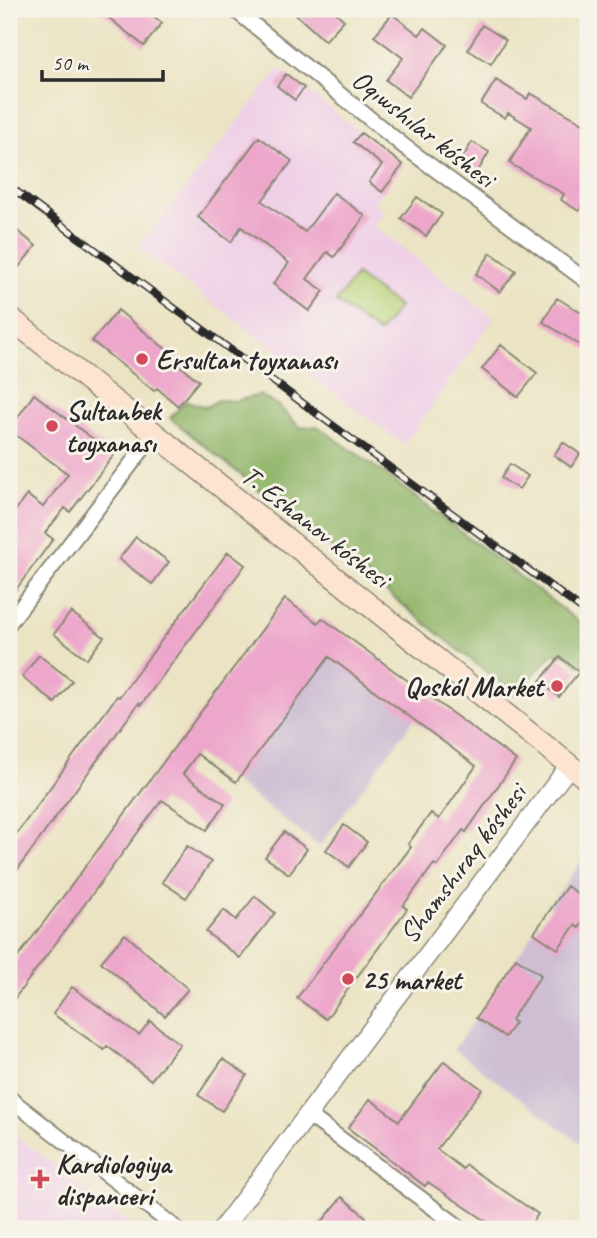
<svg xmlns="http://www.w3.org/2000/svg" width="597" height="1238" viewBox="0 0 597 1238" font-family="Caveat,sans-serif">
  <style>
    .built { fill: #efd0e7 }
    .industrial { fill: #cdbed3 }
    .green { fill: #b8d47a; stroke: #728052; stroke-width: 2 }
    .forest { fill: #92b66a; stroke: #5e704a; stroke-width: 2 }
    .building { fill: #eda7cb }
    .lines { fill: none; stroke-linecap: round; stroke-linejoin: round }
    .minor-casing { stroke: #8b8878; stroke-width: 18 }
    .tertiary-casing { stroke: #8b8878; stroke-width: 21 }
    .secondary-casing { stroke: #8b8878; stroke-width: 24 }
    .minor { stroke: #fff; stroke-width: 14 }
    .tertiary { stroke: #fff; stroke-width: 18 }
    .secondary { stroke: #fde4d1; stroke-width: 21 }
    .rail-casing { stroke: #2b2b2b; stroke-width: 8 }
    .rail { stroke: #f7f3e8; stroke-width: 5; stroke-dasharray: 16; stroke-linecap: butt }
    .poi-dot { fill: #d1495b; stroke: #f7f3e8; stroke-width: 2.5 }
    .labels { text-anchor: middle; stroke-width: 6; stroke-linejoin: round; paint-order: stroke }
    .street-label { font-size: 28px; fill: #2b2b2b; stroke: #f7f3e8 }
    .poi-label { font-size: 28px; font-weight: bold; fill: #2b2b2b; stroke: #f7f3e8; text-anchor: start }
  </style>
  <rect width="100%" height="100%" fill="#f7f3e8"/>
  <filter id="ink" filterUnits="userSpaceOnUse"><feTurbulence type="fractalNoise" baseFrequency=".0143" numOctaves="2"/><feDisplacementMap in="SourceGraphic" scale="14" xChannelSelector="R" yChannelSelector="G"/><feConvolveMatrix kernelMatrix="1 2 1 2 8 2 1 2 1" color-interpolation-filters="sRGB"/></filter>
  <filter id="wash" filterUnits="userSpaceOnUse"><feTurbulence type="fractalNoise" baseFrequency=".00686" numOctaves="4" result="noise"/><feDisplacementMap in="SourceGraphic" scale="28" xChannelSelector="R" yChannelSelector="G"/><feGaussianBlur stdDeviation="1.57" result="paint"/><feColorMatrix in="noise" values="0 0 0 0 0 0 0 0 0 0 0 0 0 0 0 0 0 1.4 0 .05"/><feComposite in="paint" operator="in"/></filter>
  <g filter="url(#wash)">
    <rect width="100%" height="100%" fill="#ebe4c4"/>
    <path class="built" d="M279,69L403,165L374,202L384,212L374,226L494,318L404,445L138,248Z
      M9,1130L136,1229H9Z"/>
    <path class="industrial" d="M322,618L430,698L319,846L212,765Z
      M588,852V1149L454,1049L476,1018L506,1037L515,1023L511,1020L541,975L516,958L551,908L549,906Z"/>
    <path class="green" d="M356,275L399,307L379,333L336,302Z"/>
    <path class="forest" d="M260,395L277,405L301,428L317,426L381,471L582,624L588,658L580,666L566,654H553L515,695L170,418L186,401L206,407L218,400L236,401Z"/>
    <g id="blocks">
      <path class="building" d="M98,9H144L162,23L144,46Z
        M290,9H332L344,20L325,41Z
        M392,14L419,35L425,28L447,45L408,97L386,80L403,58L374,36Z
        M482,25L506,40L491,64L468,50Z
        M286,74L304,88L295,100L277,86Z
        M496,80L527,99L530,93L588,126V196L579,211L561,200L564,194L509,163L531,127L508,113L505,118L481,104Z
        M361,133L403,165L382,192L369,182L382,165L353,142Z
        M259,137L292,161L262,201L305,232L334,193L365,216L334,257L327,252L307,279L324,291L309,311L273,284L289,263L241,227L231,242L198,217Z
        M472,142L489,152L475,176L458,165Z
        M417,197L442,214L426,236L401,218Z
        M9,224L36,246L9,279Z
        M491,253L516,271L500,292L476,274Z
        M557,298L588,317V350L543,322Z
        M118,310L179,360L177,363L199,381L178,406L157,388L154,391L92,341Z
        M501,345L537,373L518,397L482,369Z
        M34,394L114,455L70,512L65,508L45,533L53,539L9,599V519L27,495L43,507L68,474L9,430Z
        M563,442L580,454L571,467L554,455Z
        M510,464L528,476L519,489L501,478Z
        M136,537L169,562L152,584L119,559Z
        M228,552L245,565L141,705L139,703L9,881V844L117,696L119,697Z
        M285,599L318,623L322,618L516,760L466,832L463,830L437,866L434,864L403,906L407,909L326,1019L297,998L411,847L408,844L431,813L439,819L476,766L329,657L236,782L197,754L183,774L225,804L207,830L162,800L9,1006V969Z
        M71,612L104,637L87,659L54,634Z
        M39,655L72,681L55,703L22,677Z
        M560,657L579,672L559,697L540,681Z
        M344,825L367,842L349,867L326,850Z
        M284,832L307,849L289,874L265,857Z
        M187,846L211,862L186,898L162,882Z
        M567,886L588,901V915L579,928L575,925L558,949L534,933Z
        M255,896L275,913L240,958L206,932L224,910L236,920Z
        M125,934L188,989L165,1016L101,962Z
        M516,958L541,975L511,1020L515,1023L505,1037L476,1018Z
        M72,987L139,1035L150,1021L180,1044L151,1080L107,1046L104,1050L53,1014Z
        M223,1059L247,1075L222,1111L198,1095Z
        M444,1061L482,1089L437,1149L463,1169L466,1165L538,1214L528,1229H498L428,1182L425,1186L348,1128L370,1099L399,1121Z
        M342,1197L366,1217L357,1229H316Z"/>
    </g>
  </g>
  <g filter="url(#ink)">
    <use href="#blocks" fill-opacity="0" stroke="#8b8878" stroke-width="2"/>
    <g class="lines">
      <defs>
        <path id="minor" d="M234,9L405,147L588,282
          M9,623L155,433
          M9,1098L177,1229
          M307,1114L462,1229"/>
        <path id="tertiary" d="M222,1229L570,765"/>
        <path id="secondary" d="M9,317L588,780"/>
      </defs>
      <use href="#minor" class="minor-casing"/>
      <use href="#tertiary" class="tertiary-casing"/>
      <use href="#secondary" class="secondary-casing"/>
      <use href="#minor" class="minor"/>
      <use href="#tertiary" class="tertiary"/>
      <use href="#secondary" class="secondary"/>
      <defs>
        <path id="rail" d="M9,186L588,614"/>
      </defs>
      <use href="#rail" class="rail-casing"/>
      <use href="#rail" class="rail"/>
    </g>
  </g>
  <g class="poi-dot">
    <circle cx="142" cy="359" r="7"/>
    <circle cx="52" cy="426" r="7"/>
    <circle cx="557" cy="686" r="7"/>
    <circle cx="348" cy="979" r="7"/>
    <path d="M36.5 1168.5h7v7h7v7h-7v7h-7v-7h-7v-7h7z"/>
  </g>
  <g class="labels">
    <g class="street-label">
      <text transform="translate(424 128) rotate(38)" y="10">Oqıwshılar kóshesi</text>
      <text transform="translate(316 526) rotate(38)" y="10">T. Eshanov kóshesi</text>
      <text transform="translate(462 863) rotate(-53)" y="10">Shamshıraq kóshesi</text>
    </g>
    <g class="poi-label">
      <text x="156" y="369">Ersultan toyxanası</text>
      <text x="66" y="420">Sultanbek<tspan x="66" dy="32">toyxanası</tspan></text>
      <text x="543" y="696" text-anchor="end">Qoskól Market</text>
      <text x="362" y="989">25 market</text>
      <text x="56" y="1173">Kardiologiya<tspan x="56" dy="32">dispanceri</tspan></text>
    </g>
  </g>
  <rect width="597" height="1238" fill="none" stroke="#f7f3e8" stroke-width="35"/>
  <path d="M42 70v10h121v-10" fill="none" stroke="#2b2b2b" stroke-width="3.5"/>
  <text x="52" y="70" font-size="21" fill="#2b2b2b" stroke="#f7f3e8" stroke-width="5" paint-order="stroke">50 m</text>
</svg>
